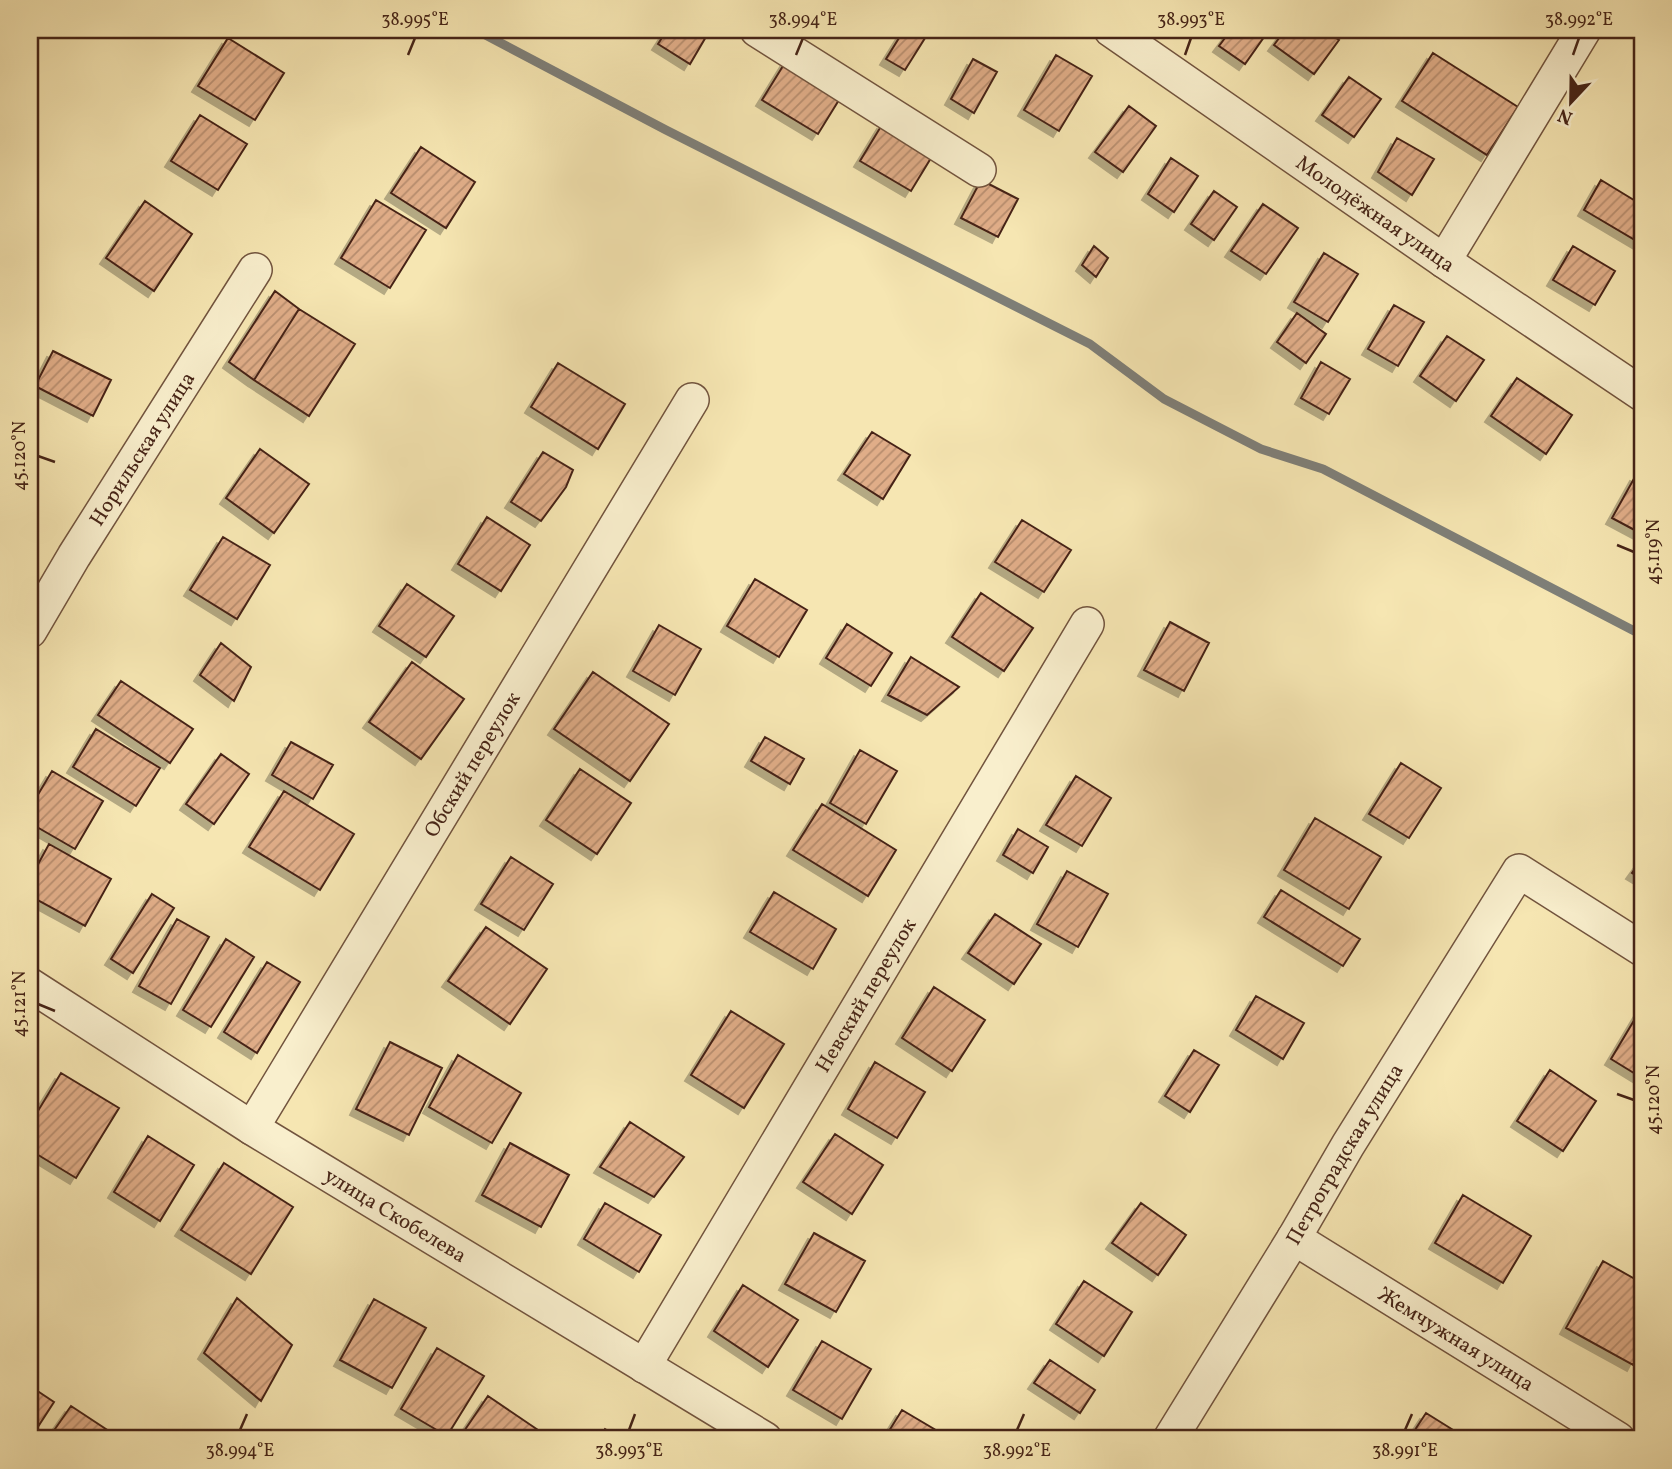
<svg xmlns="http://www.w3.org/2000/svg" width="1672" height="1469" viewBox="0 0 1672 1469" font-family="Vollkorn,serif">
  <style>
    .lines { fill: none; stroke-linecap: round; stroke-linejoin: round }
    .stream { stroke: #7e7f78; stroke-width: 9 }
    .building { fill: url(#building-hatch); stroke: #462417; stroke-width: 2; filter: url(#shadow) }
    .street-casing { stroke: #72543e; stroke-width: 36 }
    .street { stroke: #f9efcd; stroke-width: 33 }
    .ticks { fill: none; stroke: #462417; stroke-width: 2.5 }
    .labels { text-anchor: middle; stroke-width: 5; stroke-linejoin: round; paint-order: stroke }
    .street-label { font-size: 21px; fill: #462417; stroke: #f9efcd }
    .neatline { fill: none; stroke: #462417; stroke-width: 2.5 }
    .ticks-label { font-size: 18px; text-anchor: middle; fill: #462417 }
  </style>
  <defs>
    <pattern id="building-hatch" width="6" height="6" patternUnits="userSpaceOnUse" patternTransform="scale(1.75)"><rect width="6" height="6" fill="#e0ad88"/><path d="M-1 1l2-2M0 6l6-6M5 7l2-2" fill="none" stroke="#b78d6e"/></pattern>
    <filter id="shadow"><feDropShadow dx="-6" dy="6" stdDeviation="0" flood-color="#0004"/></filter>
  </defs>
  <rect width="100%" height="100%" fill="#f6e6b2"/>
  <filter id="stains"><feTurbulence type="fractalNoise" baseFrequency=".00286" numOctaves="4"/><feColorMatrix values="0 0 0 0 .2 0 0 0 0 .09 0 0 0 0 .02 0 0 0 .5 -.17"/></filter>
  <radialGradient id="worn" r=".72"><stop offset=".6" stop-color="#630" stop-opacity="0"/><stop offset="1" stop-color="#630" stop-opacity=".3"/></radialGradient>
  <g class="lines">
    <path class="stream" d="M476,30L666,130L1090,344L1164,399L1261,449L1323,469L1642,635"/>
  </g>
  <path class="building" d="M667,30H710L690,64L658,44Z
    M904,30H911L925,38L905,70L886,59Z
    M1231,30H1269L1245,64L1219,46Z
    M1285,30H1325L1339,40L1314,74L1274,45Z
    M228,38L284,73L255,120L198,86Z
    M1433,53L1518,107L1487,155L1402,101Z
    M1056,55L1092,76L1059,131L1024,110Z
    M973,59L997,72L974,113L951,99Z
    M786,61L842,95L818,134L762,100Z
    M1349,77L1381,99L1354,137L1322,115Z
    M1129,106L1156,126L1123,172L1095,152Z
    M200,115L247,144L218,190L171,161Z
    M883,123L934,153L911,191L860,161Z
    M1397,138L1434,159L1412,195L1378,172Z
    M421,147L475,182L446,228L391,193Z
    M1171,158L1198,176L1174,212L1148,194Z
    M981,180L1018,199L998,237L961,218Z
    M1601,180L1642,205V239L1640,243L1584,210Z
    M1214,191L1237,207L1214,240L1191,224Z
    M376,200L426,230L390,288L341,258Z
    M145,201L192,234L154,291L106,258Z
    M1263,204L1298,228L1266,274L1231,251Z
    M1094,246L1108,258L1096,277L1082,265Z
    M1573,246L1615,271L1595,305L1553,280Z
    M1324,253L1358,274L1328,322L1294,302Z
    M275,291L299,309L254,380L229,362Z
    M1394,305L1424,322L1398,366L1368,349Z
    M299,309L355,344L309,416L254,380Z
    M1297,313L1326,334L1306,363L1277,342Z
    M1447,336L1484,360L1456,401L1420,376Z
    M53,351L111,380L93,416L35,386Z
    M1321,362L1350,379L1329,414L1301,398Z
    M558,363L625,404L598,449L531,407Z
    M1517,378L1572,415L1546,454L1491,416Z
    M872,432L910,455L883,499L844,474Z
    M260,449L309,484L274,533L226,498Z
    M543,452L573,470L566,487L541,521L511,502Z
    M1636,475L1642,478V534L1612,518Z
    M487,517L530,545L501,591L458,564Z
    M1022,520L1071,550L1044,592L995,562Z
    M223,537L270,565L237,619L190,590Z
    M755,579L807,610L779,657L727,626Z
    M407,584L454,616L426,657L379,626Z
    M981,593L1033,628L1004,671L952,637Z
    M1170,622L1209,643L1184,691L1144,670Z
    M847,624L892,653L871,686L826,658Z
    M659,625L701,649L675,695L633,671Z
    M221,643L251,667L234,701L200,675Z
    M911,657L959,687L927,715L888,695Z
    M412,662L464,699L421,759L369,722Z
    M593,672L669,724L630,781L554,729Z
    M121,681L193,729L170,763L98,715Z
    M96,729L160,768L136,806L73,767Z
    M765,737L804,759L790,784L751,761Z
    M291,742L333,765L313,799L272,775Z
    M860,750L897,771L866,824L830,803Z
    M221,754L249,774L214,824L186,804Z
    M1401,763L1441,788L1409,838L1369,814Z
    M580,769L631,803L597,854L546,820Z
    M52,771L103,801L75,849L30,823V808Z
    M1076,776L1111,798L1082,846L1046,825Z
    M284,791L354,834L320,890L249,847Z
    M822,804L896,850L868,896L793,850Z
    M1315,818L1381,857L1349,909L1284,870Z
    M1018,829L1048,847L1033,873L1003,855Z
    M49,844L111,879L85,926L30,896V879Z
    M511,857L553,884L524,930L481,904Z
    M1642,859V879L1632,873Z
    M1067,871L1108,894L1078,947L1037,924Z
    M1281,890L1360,939L1343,966L1264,917Z
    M774,892L836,929L813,969L750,932Z
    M152,894L174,908L133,973L111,959Z
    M995,914L1041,944L1014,984L968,953Z
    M177,919L209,937L171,1004L139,986Z
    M486,927L547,969L510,1024L448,981Z
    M226,939L254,957L211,1027L183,1010Z
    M267,962L300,982L257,1053L224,1032Z
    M934,987L985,1020L952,1071L902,1038Z
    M1256,996L1304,1023L1283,1059L1236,1030Z
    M1642,1007V1078L1611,1059Z
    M731,1011L784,1044L744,1108L691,1075Z
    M390,1042L442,1068L409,1135L356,1109Z
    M1194,1050L1219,1065L1190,1112L1165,1096Z
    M458,1055L521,1093L492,1143L429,1107Z
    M875,1062L925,1092L897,1138L848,1109Z
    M1550,1070L1596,1101L1563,1151L1517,1121Z
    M61,1073L119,1108L76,1178L30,1150V1124Z
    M630,1122L684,1157L654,1197L600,1167Z
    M835,1134L883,1165L852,1214L803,1182Z
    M148,1136L194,1165L160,1221L114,1192Z
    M510,1143L569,1175L541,1227L482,1195Z
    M224,1163L293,1207L251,1274L181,1230Z
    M1463,1195L1531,1236L1503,1283L1435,1243Z
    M605,1203L661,1235L639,1272L584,1239Z
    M1141,1203L1186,1235L1158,1275L1112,1243Z
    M814,1233L865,1261L836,1312L785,1284Z
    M1603,1261L1642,1283V1348L1633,1365L1566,1328Z
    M1084,1281L1132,1312L1104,1356L1056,1324Z
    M743,1285L798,1320L768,1367L714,1331Z
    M237,1298L292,1345L261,1401L204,1353Z
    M374,1299L426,1328L392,1388L340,1360Z
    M822,1341L871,1369L842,1419L793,1390Z
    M437,1348L484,1376L447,1436L401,1409Z
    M1050,1360L1095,1390L1080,1413L1034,1383Z
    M30,1386L54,1402L30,1439Z
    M488,1396L541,1432L537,1439H464L460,1437Z
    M71,1406L121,1439H48Z
    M902,1410L951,1439H884Z
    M1426,1413L1466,1438L1409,1439Z
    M605,1429L622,1439H599Z"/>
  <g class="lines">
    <defs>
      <g id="street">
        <path d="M757,30L979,170"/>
        <path id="s1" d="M1111,30L1444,261L1642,394"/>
        <path d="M1444,261L1584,30"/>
        <path id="s2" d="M30,631L74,556L255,270"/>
        <path id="s3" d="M30,985L252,1128L765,1439"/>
        <path id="s4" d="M252,1128L692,400"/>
        <path id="s5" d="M1294,1238L1618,1439"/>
        <path id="s6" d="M644,1366L1087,624"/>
        <path id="s7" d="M1170,1439L1294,1238L1348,1145L1519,871L1642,949"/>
      </g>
    </defs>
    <use href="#street" class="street-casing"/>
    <use href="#street" class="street"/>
  </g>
  <path class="ticks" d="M408,55L415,38M796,55L803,38M1185,55L1191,38M1573,55L1579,38M38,456L55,462M1617,545L1634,552M38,1004L55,1011M1617,1094L1634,1100M240,1430L247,1414M629,1430L635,1414M1017,1430L1024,1414M1405,1430L1412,1414"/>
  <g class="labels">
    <g class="street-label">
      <text dy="7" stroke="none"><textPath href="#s1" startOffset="322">Молодёжная улица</textPath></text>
      <text dy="7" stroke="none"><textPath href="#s2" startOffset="214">Норильская улица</textPath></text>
      <text dy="7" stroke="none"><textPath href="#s4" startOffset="425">Обский переулок</textPath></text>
      <text dy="7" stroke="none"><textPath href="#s6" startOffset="432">Невский переулок</textPath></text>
      <text dy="7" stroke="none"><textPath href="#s7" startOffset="334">Петроградская улица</textPath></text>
      <text dy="7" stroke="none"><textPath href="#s3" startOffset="432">улица Скобелева</textPath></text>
      <text dy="7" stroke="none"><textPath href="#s5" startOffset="191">Жемчужная улица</textPath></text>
    </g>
  </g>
  <rect width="1672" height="1469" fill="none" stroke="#f6e6b2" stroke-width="77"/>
  <g transform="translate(1571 102) rotate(202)" stroke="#f9efcd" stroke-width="5" paint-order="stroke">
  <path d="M0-5L12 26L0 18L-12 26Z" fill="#462417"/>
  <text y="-10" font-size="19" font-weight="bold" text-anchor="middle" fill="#462417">N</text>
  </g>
  <rect x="38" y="38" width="1596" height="1392" class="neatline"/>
  <g class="ticks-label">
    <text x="415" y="25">38.995°E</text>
    <text x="803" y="25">38.994°E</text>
    <text x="1191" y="25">38.993°E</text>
    <text x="1579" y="25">38.992°E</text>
    <text transform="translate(19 456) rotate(-90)" y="6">45.120°N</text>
    <text transform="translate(1653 552) rotate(-90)" y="6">45.119°N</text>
    <text transform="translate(19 1004) rotate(-90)" y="6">45.121°N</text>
    <text transform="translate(1653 1100) rotate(-90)" y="6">45.120°N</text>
    <text x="240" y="1456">38.994°E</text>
    <text x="629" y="1456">38.993°E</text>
    <text x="1017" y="1456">38.992°E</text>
    <text x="1405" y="1456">38.991°E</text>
  </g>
  <rect width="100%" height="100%" filter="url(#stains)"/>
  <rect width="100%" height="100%" fill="url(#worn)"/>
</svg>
